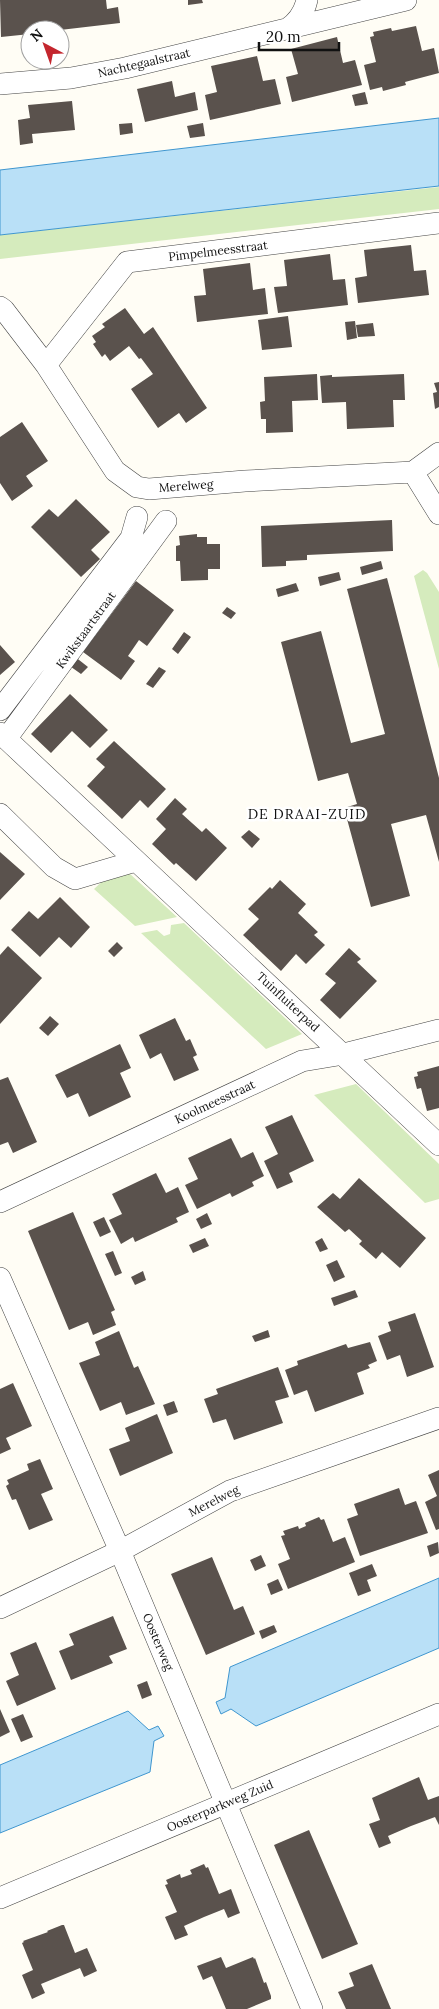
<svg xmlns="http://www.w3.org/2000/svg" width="439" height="2009" viewBox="0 0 439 2009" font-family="Lora,serif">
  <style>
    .green { fill: #d5ebbd }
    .water { fill: #b9e0f7; stroke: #3f96cf }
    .building { fill: #5a524d }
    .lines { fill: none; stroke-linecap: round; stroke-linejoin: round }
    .street-casing { stroke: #444; stroke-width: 22 }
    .street { stroke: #fff; stroke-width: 21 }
    .labels { text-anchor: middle; stroke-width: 5; stroke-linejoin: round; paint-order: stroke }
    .street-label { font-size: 12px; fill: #111; stroke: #fff }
    .neighbourhood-label { font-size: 14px; letter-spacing: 1px; fill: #111; stroke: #fff }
  </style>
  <rect width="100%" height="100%" fill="#fffdf5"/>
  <path class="green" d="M439,187V209L0,259V235Z
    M423,570L427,573L439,592V669L414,576Z
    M129,873L177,917L135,926L94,889L108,876Z
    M184,923L302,1034L266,1049L141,933L157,930L164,936L170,934L171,925Z
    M356,1084L439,1164V1199L425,1203L314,1095Z"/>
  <path class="water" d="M439,118V186L0,235V170Z
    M439,1578V1648L256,1726L231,1709L221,1714L216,1702L225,1698L230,1667Z
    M128,1711L149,1730L158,1726L164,1736L154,1741L150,1772L0,1833V1765Z"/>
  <path class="building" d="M0,0H106L107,9L118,7L120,23L60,30H30V34L1,37Z
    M188,0H202L203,3L188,5Z
    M416,26L422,51L434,48L439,73L405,82L406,85L383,91L382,87L370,90L364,65L376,62L370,37L374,36L373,32L391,28L392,31Z
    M337,37L343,63L355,60L362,85L292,102L286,77L298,74L291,49Z
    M257,56L263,81L275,79L281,104L210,120L205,95L217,92L211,66Z
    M172,81L175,97L195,92L198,110L145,122L137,89Z
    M365,92L368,104L355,106L352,95Z
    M72,101L75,130L32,134L33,143L20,145L18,120L30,118L28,105Z
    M132,123L133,133L120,135L119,124Z
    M203,123L205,136L190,138L187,126Z
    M411,245L414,271L426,270L429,295L358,303L355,278L367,276L364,250Z
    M330,254L333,280L345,279L348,305L278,313L274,287L287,286L284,260Z
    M250,263L253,290L265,288L268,314L197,322L194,296L206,295L203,269Z
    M125,308L144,334L153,327L207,408L186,423L179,413L158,428L131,389L153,374L141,358L139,359L129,346L110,361L105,354L102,357L93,344L96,342L92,336L105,327L102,324Z
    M288,316L292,347L262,350L258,320Z
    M355,321L357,338L347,340L345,322Z
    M373,323L375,336L358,337L356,325Z
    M317,374L318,400L292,401L293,432L266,433V419H261L260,402L265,401L264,377Z
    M404,374L405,400H393L394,427L347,429L346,402L322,403L320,376L332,375V377Z
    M439,382V407L435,409L433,393L437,392L434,383Z
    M22,422L48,461L26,476L33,486L12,501L0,483V437Z
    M76,499L110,532L91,550L100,559L81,577L31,527L49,509L58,517Z
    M392,520L393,551L307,555V560L286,561V566L262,567L261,526Z
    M197,534V537H207V544H220V569H208V580L181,581L180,561H176V546L180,545L179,536Z
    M381,561L383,569L362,575L360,567Z
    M339,572L341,580L320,586L318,577Z
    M387,578L439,778V862L426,815L391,824L410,896L371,907L344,808L357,804L348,773L318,781L281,642L321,631L351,743L385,734L347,589Z
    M136,581L174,610L147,646L139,640L128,656L135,661L121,680L83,652Z
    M296,583L299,591L278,597L276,589Z
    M227,607L236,613L231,619L222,613Z
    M184,632L191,637L178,654L172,649Z
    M0,645L15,662L0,675Z
    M74,656L88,667L81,674L67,664Z
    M159,667L166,671L153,688L146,684Z
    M70,694L108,730L90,748L72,731L51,753L31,734Z
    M114,741L166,789L148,808L140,800L122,819L87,786L105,767L96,759Z
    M175,798L187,809L182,814L202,832L206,828L227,848L196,881L176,863L174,865L152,844L166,829L156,819Z
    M249,830L260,839L252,848L241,837Z
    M0,852L25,874L0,900Z
    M280,880L306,904L298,913L318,932L314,935L325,945L306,964L296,954L281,971L243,935L259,919L248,909L270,887L272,889Z
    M60,897L90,927L71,948L59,937L40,957L11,930L29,911L38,919Z
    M117,942L123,948L114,957L108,951Z
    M8,946L42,978L0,1024V955Z
    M349,948L361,959L357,962L377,981L340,1019L320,1000L336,983L325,974Z
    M50,1016L59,1024L48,1036L39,1028Z
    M175,1018L186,1041L190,1039L197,1055L193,1057L199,1070L174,1081L161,1053L150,1059L139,1035Z
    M120,1044L131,1068L120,1073L131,1097L89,1117L78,1093L67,1098L55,1075Z
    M439,1066V1108L427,1111L421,1088L417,1089L414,1077L418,1076L417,1072Z
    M8,1077L37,1142L13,1153L8,1142L0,1145V1080Z
    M292,1115L314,1161L289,1173L293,1182L277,1189L264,1161L278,1154L265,1127Z
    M231,1138L241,1158L253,1152L264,1176L252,1182L254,1186L232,1197L230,1193L197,1209L185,1185L198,1179L188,1158Z
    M156,1173L166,1193L178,1187L189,1212L176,1218L178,1222L135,1242L133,1237L121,1244L109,1220L122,1214L112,1194Z
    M359,1178L426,1238L400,1268L382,1252L376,1259L359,1244L362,1241L349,1229L345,1232L317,1207L333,1193L340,1199Z
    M73,1212L115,1310L111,1312L116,1325L93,1335L88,1322L69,1330L28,1231Z
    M207,1213L212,1224L201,1229L196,1219Z
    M104,1217L111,1232L100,1237L93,1222Z
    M205,1238L209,1246L193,1253L189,1245Z
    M322,1238L328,1249L320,1252L315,1242Z
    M113,1251L122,1273L115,1276L105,1254Z
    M337,1260L345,1277L334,1282L326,1265Z
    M143,1271L146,1280L135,1285L131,1277Z
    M355,1290L358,1297L334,1306L331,1298Z
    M415,1313L434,1367L407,1377L400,1355L387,1360L378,1336L391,1331L388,1322Z
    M268,1330L270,1337L255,1342L252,1336Z
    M119,1331L134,1368L138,1366L155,1404L126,1415L121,1402L100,1411L79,1363L100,1355L95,1342Z
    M370,1342L377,1361L368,1365L370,1368L357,1373L364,1394L315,1412L307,1390L294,1395L285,1370L298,1365L297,1361L346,1344L348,1348Z
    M278,1367L289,1397L275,1401L283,1423L234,1440L226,1419L213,1423L204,1399L218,1394L216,1389Z
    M13,1383L32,1426L6,1438L11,1449L0,1454V1389Z
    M174,1401L178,1412L167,1416L163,1405Z
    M157,1414L173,1453L120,1476L109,1449L130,1441L125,1428Z
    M40,1459L53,1489L41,1494L53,1520L29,1530L16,1499L12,1500L6,1486L9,1484L7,1480L29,1470L27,1464Z
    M439,1470V1529L436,1530L425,1502L437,1496L428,1475Z
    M399,1488L405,1505L416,1501L428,1533L360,1556L347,1519L358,1515L354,1504Z
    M319,1517L321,1520L324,1519L333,1542L345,1537L355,1562L288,1589L278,1564L290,1559L281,1536L285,1535L283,1531L298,1526L299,1529L306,1526L305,1523Z
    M438,1542L439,1553L430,1557L427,1546Z
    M261,1555L266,1566L255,1571L250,1560Z
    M212,1557L234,1610L243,1606L255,1634L206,1655L171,1574Z
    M372,1564L377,1576L367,1580L371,1591L358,1596L349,1573Z
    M278,1579L283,1590L271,1595L267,1584Z
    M113,1616L127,1649L109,1656L113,1663L71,1680L59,1651L74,1645L69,1634Z
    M274,1625L277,1632L262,1639L259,1631Z
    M36,1642L56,1689L17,1706L6,1681L19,1675L10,1653Z
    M147,1681L152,1695L142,1699L137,1685Z
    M0,1709L10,1732L0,1737Z
    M23,1714L33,1737L21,1742L11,1719Z
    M419,1777L428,1800L439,1796V1825L435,1817L411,1826L388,1836L391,1843L379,1848L369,1824L380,1820L372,1798Z
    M309,1830L358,1944L322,1959L274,1845Z
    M204,1864L206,1868L208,1867L219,1894L231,1889L240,1913L228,1918L224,1909L204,1917L184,1926L188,1935L175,1940L165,1917L177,1912L165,1885L168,1884L166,1880L180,1874L181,1878L192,1874L190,1870Z
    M62,1925H64L75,1953L87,1948L97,1971L84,1977L80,1968L41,1984L45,1993L32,1999L22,1975L33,1970L22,1943L24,1942L23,1941L48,1932L47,1931Z
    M221,1957L226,1968L253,1957L254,1959L255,1958L264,1983L266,1982L271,1996V1999L247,2009H226L212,1976L203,1980L197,1966Z
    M372,1964L391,2009H346L338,1992L354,1986L349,1973Z"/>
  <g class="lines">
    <defs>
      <path id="street" d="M287,29C298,22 304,13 307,0
        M0,84L71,78L125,68L406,0
        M0,307L4,310L46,365L115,471L137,487L149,489L245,481L413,472L439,514
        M46,365L127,262L439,223
        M413,472L439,453
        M0,710L131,538L137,517
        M0,733L439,1145
        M6,739L166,521
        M0,814L54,867L75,879L136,861
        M0,1202L302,1061L344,1054L439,1030
        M0,1278L120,1551L312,2009
        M0,1608L120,1551L230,1491L439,1418
        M0,1898L439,1714"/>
    </defs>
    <use href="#street" class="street-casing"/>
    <use href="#street" class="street"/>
  </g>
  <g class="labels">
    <g class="street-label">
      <text transform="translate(144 63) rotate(-13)" y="4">Nachtegaalstraat</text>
      <text transform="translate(218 251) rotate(-7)" y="4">Pimpelmeesstraat</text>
      <text transform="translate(186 486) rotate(-4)" y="4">Merelweg</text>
      <text transform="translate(86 630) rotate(-54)" y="4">Kwikstaartstraat</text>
      <text transform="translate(288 1002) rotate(43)" y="4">Tuinfluiterpad</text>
      <text transform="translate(215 1102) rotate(-25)" y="4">Koolmeesstraat</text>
      <text transform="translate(214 1501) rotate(-27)" y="4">Merelweg</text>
      <text transform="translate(158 1642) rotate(67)" y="4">Oosterweg</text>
      <text transform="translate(220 1806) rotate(-23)" y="4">Oosterparkweg Zuid</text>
    </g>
    <g class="neighbourhood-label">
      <text x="307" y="819">DE DRAAI-ZUID</text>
    </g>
  </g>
  <g transform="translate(45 45) rotate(319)"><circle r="24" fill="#ffffff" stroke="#a0a0a0"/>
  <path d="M0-4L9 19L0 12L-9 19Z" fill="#c4262e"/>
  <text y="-8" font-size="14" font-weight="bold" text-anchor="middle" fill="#111111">N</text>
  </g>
  <path d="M259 42v8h80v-8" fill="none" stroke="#111111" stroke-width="2.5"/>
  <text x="266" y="42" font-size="15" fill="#111111" stroke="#ffffff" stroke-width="4" paint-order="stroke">20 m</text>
</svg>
